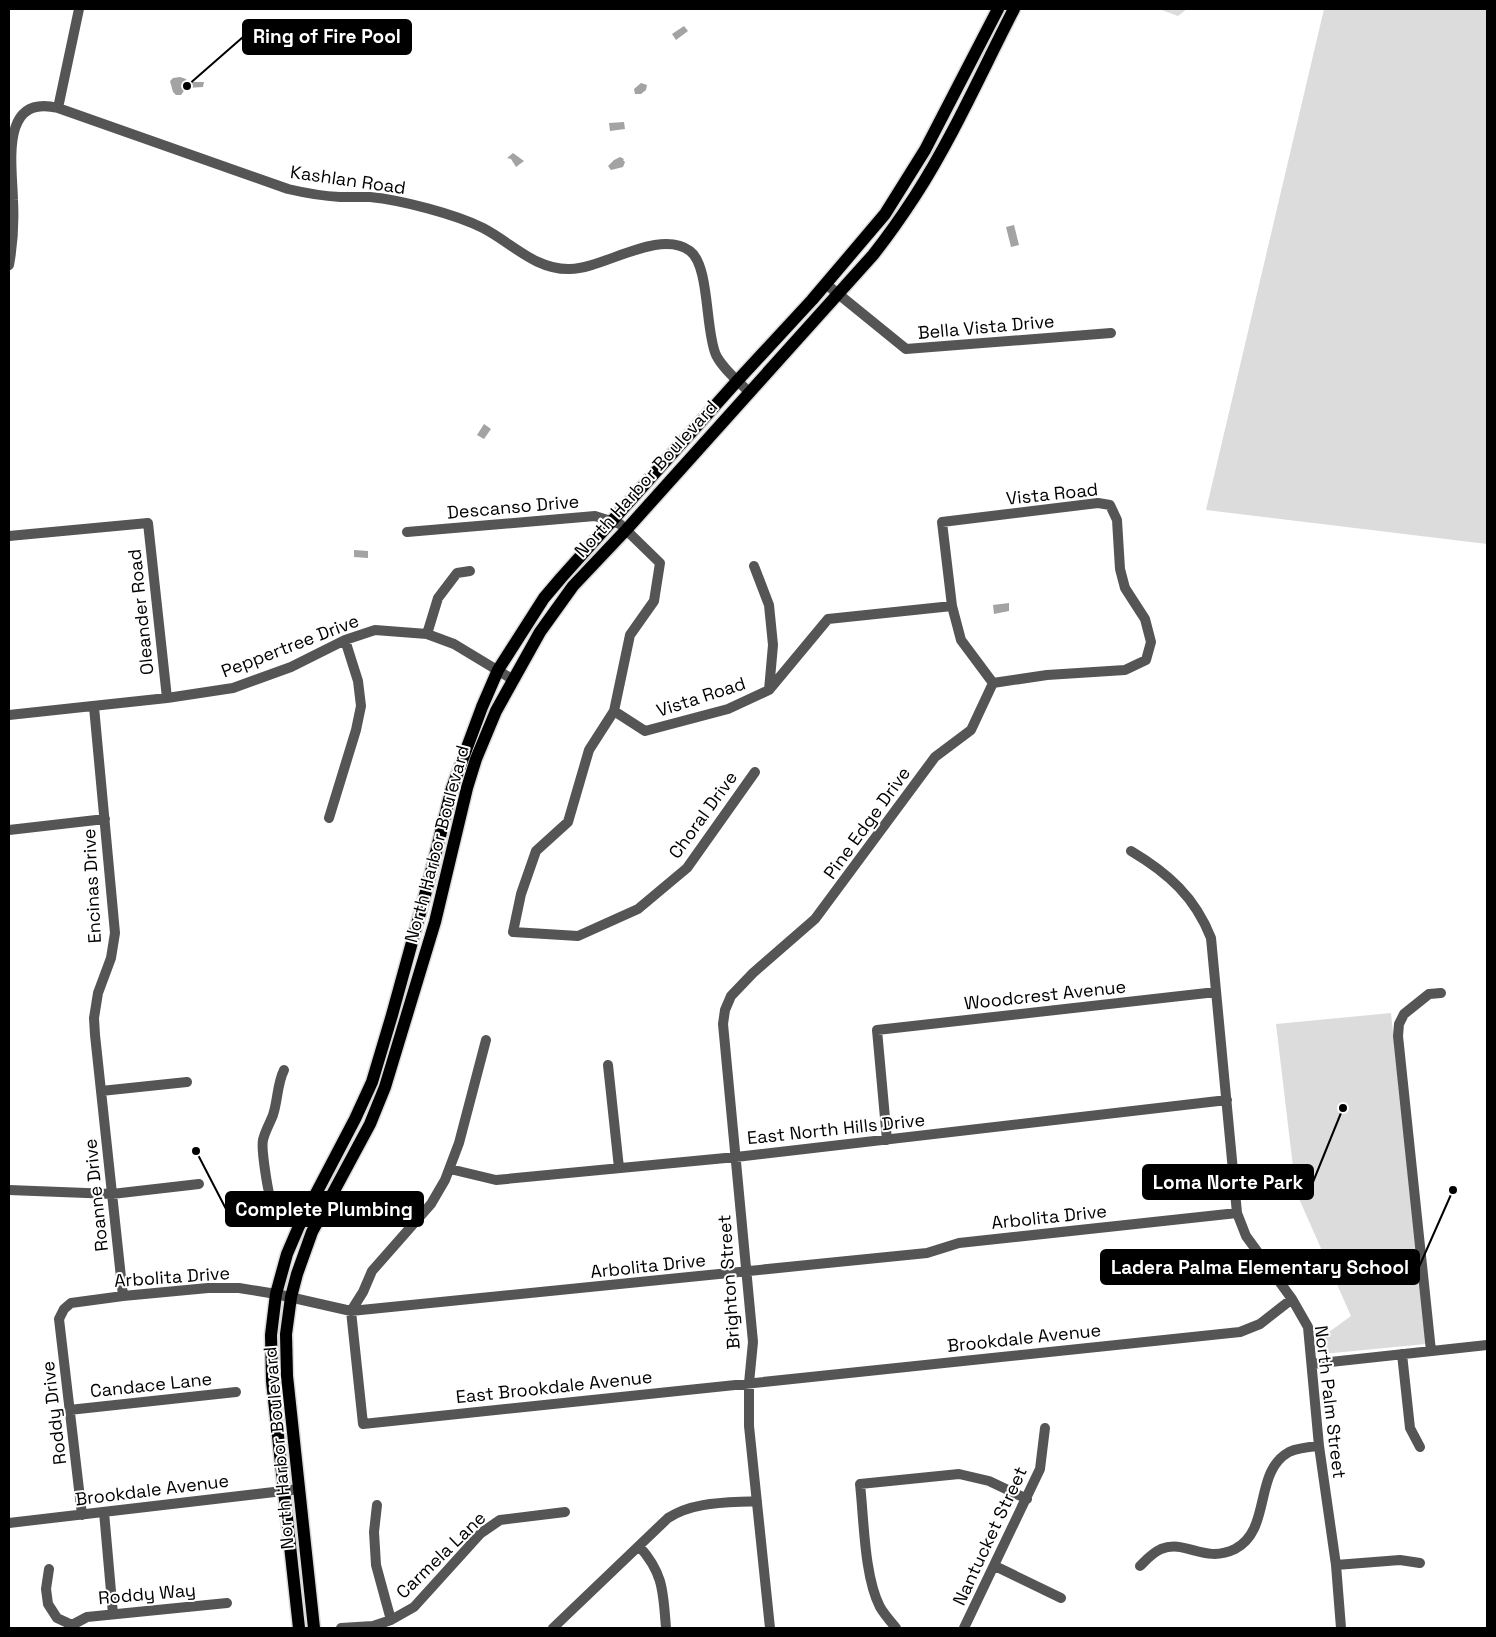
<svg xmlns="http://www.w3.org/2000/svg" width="1496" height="1637" viewBox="0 0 1496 1637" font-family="'Space Grotesk',sans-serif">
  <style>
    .green { fill: #dcdcdc }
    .water { fill: #a3a3a3 }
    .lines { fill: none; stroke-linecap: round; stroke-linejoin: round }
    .major-casing { stroke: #dbdbdb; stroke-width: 15 }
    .minor { stroke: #555; stroke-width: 10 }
    .major { stroke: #000; stroke-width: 12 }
    .labels { text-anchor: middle; stroke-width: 4; stroke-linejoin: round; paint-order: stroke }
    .street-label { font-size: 18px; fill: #000; stroke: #fff }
    .leader { fill: none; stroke: #000; stroke-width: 2 }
    .callout-dot { fill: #000; stroke: #fff; stroke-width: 2 }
    .callout { fill: #000; stroke: #000; stroke-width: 2 }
    .callout-label { font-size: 19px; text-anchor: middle; font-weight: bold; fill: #fff }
  </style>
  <rect width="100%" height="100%" fill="#fff"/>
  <path class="green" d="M1159,9H1187L1178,16Z
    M1324,9H1487V544L1206,510Z
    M1391,1013L1426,1344L1323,1354L1322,1337L1351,1316L1296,1192L1276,1024Z"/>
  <path class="water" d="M684,26L688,31L676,40L672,34Z
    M180,77L186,79L187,82H204L203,87L186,88L181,95H176L173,92L170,81L173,78Z
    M641,83L647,85L646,90L641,94H635L634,89Z
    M624,122L625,129L610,131L609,123Z
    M513,153L524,161L516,167L511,159L507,158Z
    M620,157L624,159L623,160L625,162L623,167L611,170L608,166L614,160Z
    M1014,225L1019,245L1011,247L1006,227Z
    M484,424L491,429L484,439L477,435Z
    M354,550L368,551V558L354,557Z
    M1009,603V611L994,614L993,605Z"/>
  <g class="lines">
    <defs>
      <path id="major" d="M299,1628L272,1381L271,1335L276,1294L287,1254L299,1226L355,1119L372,1082L392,1015L428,884L452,788L482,707L498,670L544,598L561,578L738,380L812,300L885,214L925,150L998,9
        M314,1628L287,1376L286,1334L291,1297L297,1274L312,1232L370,1124L385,1087L435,922L467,788L476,759L496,711L540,632L573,586L626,530L873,255C888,236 902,216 915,196C953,137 982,71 1014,9"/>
    </defs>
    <use href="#major" class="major-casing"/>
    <path class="minor" d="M58,108L79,9
      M9,265C13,244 14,220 13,200C12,163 0,94 58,108L288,189C305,193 322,196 340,197C350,197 360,197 370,197C401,200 455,214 483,228C512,243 535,270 570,269C603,269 659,228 690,251C710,266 705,331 716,355C723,369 738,381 749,392
      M826,284L906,349L1111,333
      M1098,503L1110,505L1117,520L1120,569L1125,588L1145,619L1151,642L1146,660L1125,670L1047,675L993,683L961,640L952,606L942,522Z
      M407,532L595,516L620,524L660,563L654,601L630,635L614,711L589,750L568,822L536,851L521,894L513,932L578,936L638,909L687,868L755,772
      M9,536L148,523L167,698
      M754,566L769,605L773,645L769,690
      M427,634L438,598L457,573L470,571
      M94,707L115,933L111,958L98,993L94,1018L95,1035L123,1296
      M614,711L645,731L728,709L769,690L828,619L952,606
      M9,715L167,698L233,688L291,667L345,640L375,630L427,634L454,644L512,679
      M329,818L356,730L361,706L358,681L345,640
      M9,830L105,819
      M1131,851C1168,873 1195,897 1211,938L1237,1213L1246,1236L1292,1299L1308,1327L1319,1446L1336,1565L1341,1628
      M486,1040L459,1143L445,1180L431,1204L372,1271L363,1292L351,1311L363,1424L1240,1332L1260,1324L1292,1299
      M608,1065L619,1168
      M284,1070C277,1084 278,1100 273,1115C270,1123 265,1131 263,1140C261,1148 268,1196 272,1201C279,1210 294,1213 303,1218
      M101,1091L187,1082
      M887,1140L877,1030L1216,992
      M450,1169L496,1180L736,1157L1227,1100
      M9,1190L112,1194L199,1184
      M1431,1351L1398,1036L1399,1024L1404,1014L1429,994L1441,993
      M1402,1354L1410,1428L1420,1447
      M1312,1364L1487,1345
      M69,1410L236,1392
      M377,1505L374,1532L376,1565L391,1620
      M104,1512L113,1614
      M82,1515L59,1319L64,1309L71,1303L123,1296L208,1288H239L276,1294L351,1311L927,1253L959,1243L1237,1213
      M9,1523L300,1489
      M639,1546C664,1574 663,1592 666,1628
      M1336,1565L1400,1560L1420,1563
      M995,1566L1061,1598
      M1140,1566C1146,1560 1152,1553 1161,1549C1186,1539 1204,1564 1235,1549C1272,1530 1253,1472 1289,1452C1298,1448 1309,1447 1319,1446
      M49,1569L46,1589L48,1604L57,1618L72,1625L73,1628
      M72,1625L87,1617L227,1603
      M341,1628L373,1626L391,1620L414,1607L481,1533L500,1520L565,1512
      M553,1628L668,1518C694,1501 727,1503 757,1501
      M770,1628L749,1426V1383L753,1342L723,1024L725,1010L731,996L753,973L815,919L935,757L971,730L993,683
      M896,1628C891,1622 884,1614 880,1607C864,1576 864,1519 860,1484L959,1474L989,1481L1027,1499
      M964,1628L1040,1469L1045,1428"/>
    <use href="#major" class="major"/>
  </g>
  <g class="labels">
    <g class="street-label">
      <text transform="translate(348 180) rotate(8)" y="6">Kashlan Road</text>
      <text transform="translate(986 327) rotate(-5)" y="6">Bella Vista Drive</text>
      <text transform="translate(646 479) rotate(-48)" y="6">North Harbor Boulevard</text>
      <text transform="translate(1052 494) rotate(-6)" y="6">Vista Road</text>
      <text transform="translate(513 507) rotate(-5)" y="6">Descanso Drive</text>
      <text transform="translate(141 612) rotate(-96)" y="6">Oleander Road</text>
      <text transform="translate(290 646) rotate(-21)" y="6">Peppertree Drive</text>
      <text transform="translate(701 697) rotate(-18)" y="6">Vista Road</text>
      <text transform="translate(703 815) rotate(-54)" y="6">Choral Drive</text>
      <text transform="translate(867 823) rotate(-54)" y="6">Pine Edge Drive</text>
      <text transform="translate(437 844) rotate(-75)" y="6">North Harbor Boulevard</text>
      <text transform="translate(92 886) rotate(-93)" y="6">Encinas Drive</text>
      <text transform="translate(1045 995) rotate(-6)" y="6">Woodcrest Avenue</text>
      <text transform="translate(836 1129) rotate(-6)" y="6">East North Hills Drive</text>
      <text transform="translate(96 1195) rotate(-96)" y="6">Roanne Drive</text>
      <text transform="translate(1049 1217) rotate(-6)" y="6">Arbolita Drive</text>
      <text transform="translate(648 1266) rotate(-6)" y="6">Arbolita Drive</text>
      <text transform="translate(172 1277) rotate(-4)" y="6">Arbolita Drive</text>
      <text transform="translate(729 1282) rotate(-94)" y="6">Brighton Street</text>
      <text transform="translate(1024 1338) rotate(-6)" y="6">Brookdale Avenue</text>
      <text transform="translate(151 1385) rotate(-6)" y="6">Candace Lane</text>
      <text transform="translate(554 1387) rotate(-6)" y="6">East Brookdale Avenue</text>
      <text transform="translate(1330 1402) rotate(83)" y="6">North Palm Street</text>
      <text transform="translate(54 1413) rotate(-97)" y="6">Roddy Drive</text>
      <text transform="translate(279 1448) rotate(-95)" y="6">North Harbor Boulevard</text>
      <text transform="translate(152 1490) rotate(-7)" y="6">Brookdale Avenue</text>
      <text transform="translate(990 1536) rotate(-65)" y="6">Nantucket Street</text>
      <text transform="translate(441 1555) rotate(-44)" y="6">Carmela Lane</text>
      <text transform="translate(147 1594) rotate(-5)" y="6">Roddy Way</text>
    </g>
  </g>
  <path class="leader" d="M187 86L243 37M1343 1108L1313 1182M196 1151L226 1209M1453 1190L1419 1267"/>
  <g class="callout-dot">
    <circle cx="187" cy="86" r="5"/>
    <circle cx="1343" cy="1108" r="5"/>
    <circle cx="196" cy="1151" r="5"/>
    <circle cx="1453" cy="1190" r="5"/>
  </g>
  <g class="callout">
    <rect x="243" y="20" width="168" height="34" rx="5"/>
    <rect x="1143" y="1165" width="170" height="34" rx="5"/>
    <rect x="226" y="1192" width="197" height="34" rx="5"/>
    <rect x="1101" y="1250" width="318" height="34" rx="5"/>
  </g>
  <g class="callout-label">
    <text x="327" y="43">Ring of Fire Pool</text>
    <text x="1228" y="1189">Loma Norte Park</text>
    <text x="324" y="1216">Complete Plumbing</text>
    <text x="1260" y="1274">Ladera Palma Elementary School</text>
  </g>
  <rect width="1496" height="1637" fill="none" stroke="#000000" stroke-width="20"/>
</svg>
